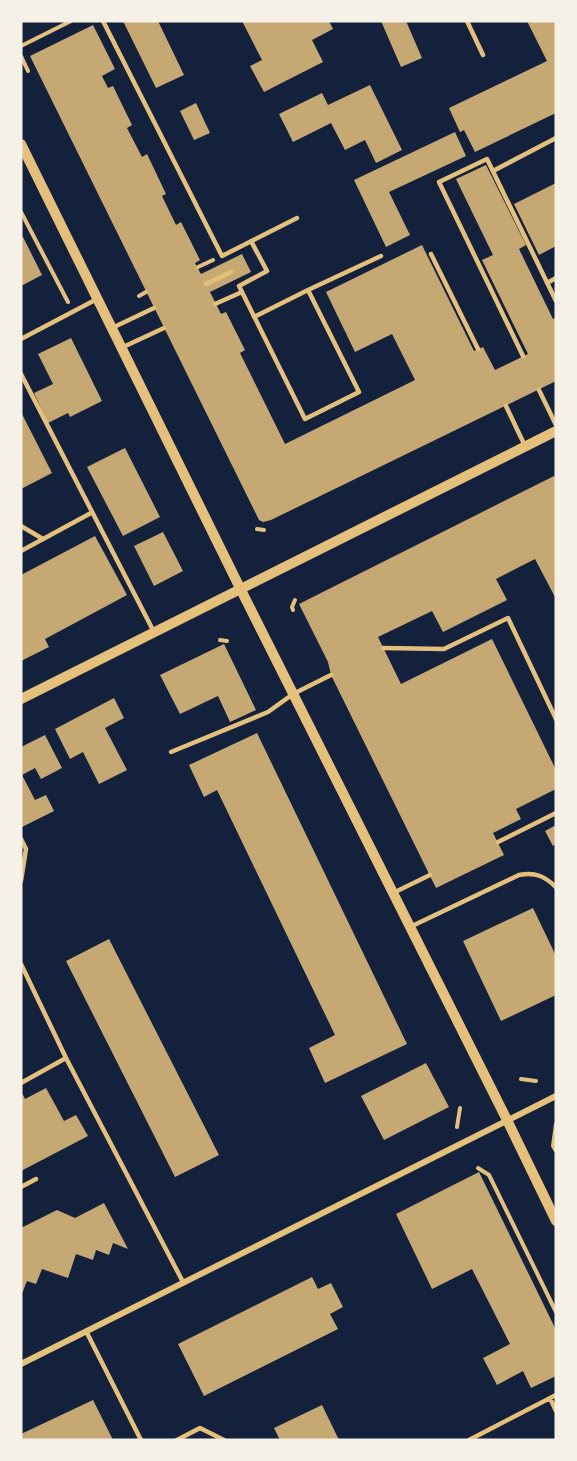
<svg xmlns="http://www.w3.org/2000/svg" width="577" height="1461" viewBox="0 0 577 1461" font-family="'Fira Sans Condensed',sans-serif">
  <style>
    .building { fill: #c6a872 }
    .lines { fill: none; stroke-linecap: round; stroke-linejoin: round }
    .path { stroke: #e5c07b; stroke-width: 4 }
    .service { stroke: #e5c07b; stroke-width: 4.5 }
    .minor { stroke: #e5c07b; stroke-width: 6 }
    .tertiary { stroke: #e5c07b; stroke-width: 10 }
  </style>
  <rect width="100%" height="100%" fill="#14213d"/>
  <path class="building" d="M123,21H158L184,75L156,88Z
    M242,21H329L333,29L312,40L323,62L264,92L250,66L262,60Z
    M381,21H406L422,58L401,67Z
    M527,21H556V113L475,152L464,130L460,132L449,108L547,61Z
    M93,25L115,69L102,76L108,88L113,86L132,125L127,128L142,157L147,154L166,194L162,196L176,225L181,222L200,260L195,263L201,274L242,254L251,272L210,292L221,314L226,312L245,350L240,353L285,444L415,380L392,334L355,352L326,292L422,245L474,351L483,347L495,370L528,354L482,260L493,255L456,179L486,165L526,245L519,249L553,319L556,317V381L271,520L263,522L259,520L30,56Z
    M370,85L402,150L376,163L365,140L345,150L331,123L293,142L279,114L322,93L328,105Z
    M196,103L210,133L194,140L180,111Z
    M455,132L466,156L389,192L410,235L386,247L354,180Z
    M556,183V246L539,255L514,204Z
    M23,237L42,275L21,286V238Z
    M71,338L102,401L70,417L68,413L48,423L34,393L53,384L38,354Z
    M21,412L52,473L21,489Z
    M125,448L160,517L123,536L87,467Z
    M554,476L556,479V599L535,559L496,579L507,600L443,632L432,611L378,637L401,684L492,639L556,770V789L516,809L521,819L493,833L504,855L436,888L331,675L328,662L299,604Z
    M163,532L183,571L154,586L134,546Z
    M95,536L127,595L45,639L49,647L21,661V575Z
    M224,644L256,710L230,722L218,696L180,714L160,675Z
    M114,698L124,718L105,728L127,770L99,784L83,752L70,759L55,729Z
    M257,733L407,1044L325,1083L309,1048L335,1035L217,790L204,797L189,765Z
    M45,735L62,768L41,779L35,768L22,775L35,800L46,795L54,811L22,827L21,747Z
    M556,825V844L553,846L545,831Z
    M533,908L556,956V995L501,1021L463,941Z
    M109,939L219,1155L175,1177L66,961Z
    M426,1063L449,1107L384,1140L361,1096Z
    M46,1088L64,1121L76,1115L88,1136L21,1171V1091L25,1099Z
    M479,1172L556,1330V1376L531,1388L523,1371L497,1385L483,1358L510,1344L472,1269L432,1289L396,1214Z
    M104,1203L128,1249L113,1243L109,1255L96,1250L93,1260L76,1254L68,1278L42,1269L36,1284L27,1281L21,1296V1228L57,1210L75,1218Z
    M312,1277L318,1289L331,1283L343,1307L330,1314L338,1329L204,1396L178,1344Z
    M93,1400L113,1440H21V1434Z
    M322,1405L339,1440H280L274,1428Z"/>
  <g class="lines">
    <path class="path" d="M21,46L71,21
      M21,56L28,71
      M21,212L68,302
      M198,267L213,260
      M139,296L146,292
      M257,529L264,530
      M293,610L292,607L295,600
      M220,640L227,641
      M521,1079L536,1081
      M556,1124L553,1146L556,1151
      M457,1127L460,1108
      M478,1168L489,1175L556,1312"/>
    <path class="service" d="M103,21L222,256L297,218
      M467,21L483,55
      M493,171L556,138
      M251,241L267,271L239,286L305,419L359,392L308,290
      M431,254L478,349
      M547,283L556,278
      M206,284L231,272
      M215,304L242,292
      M254,317L308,290L381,256
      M112,328L154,308
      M21,339L97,299
      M121,348L164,328
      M523,356L439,182L487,159L556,301
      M21,374L154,632
      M539,390L556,425
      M506,406L525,446
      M21,526L43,539
      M21,551L91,513
      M383,648L444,649L508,618L556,719
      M171,752L268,712L293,694L331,675
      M21,839L26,849L21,881
      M498,842L556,813
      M393,893L430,875
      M410,927L519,875C536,872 544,876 556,887
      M21,964L66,1058L183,1282
      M21,1083L66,1058
      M21,1187L36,1179
      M86,1331L141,1440
      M550,1398L556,1411
      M177,1440L200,1428L224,1440
      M469,1440L556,1395"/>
    <path class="minor" d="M21,1364L556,1096"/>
    <path class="tertiary" d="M21,144L241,590L507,1120L556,1221
      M21,699L556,431"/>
  </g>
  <rect width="577" height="1461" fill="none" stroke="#f6f1e7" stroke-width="45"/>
</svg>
